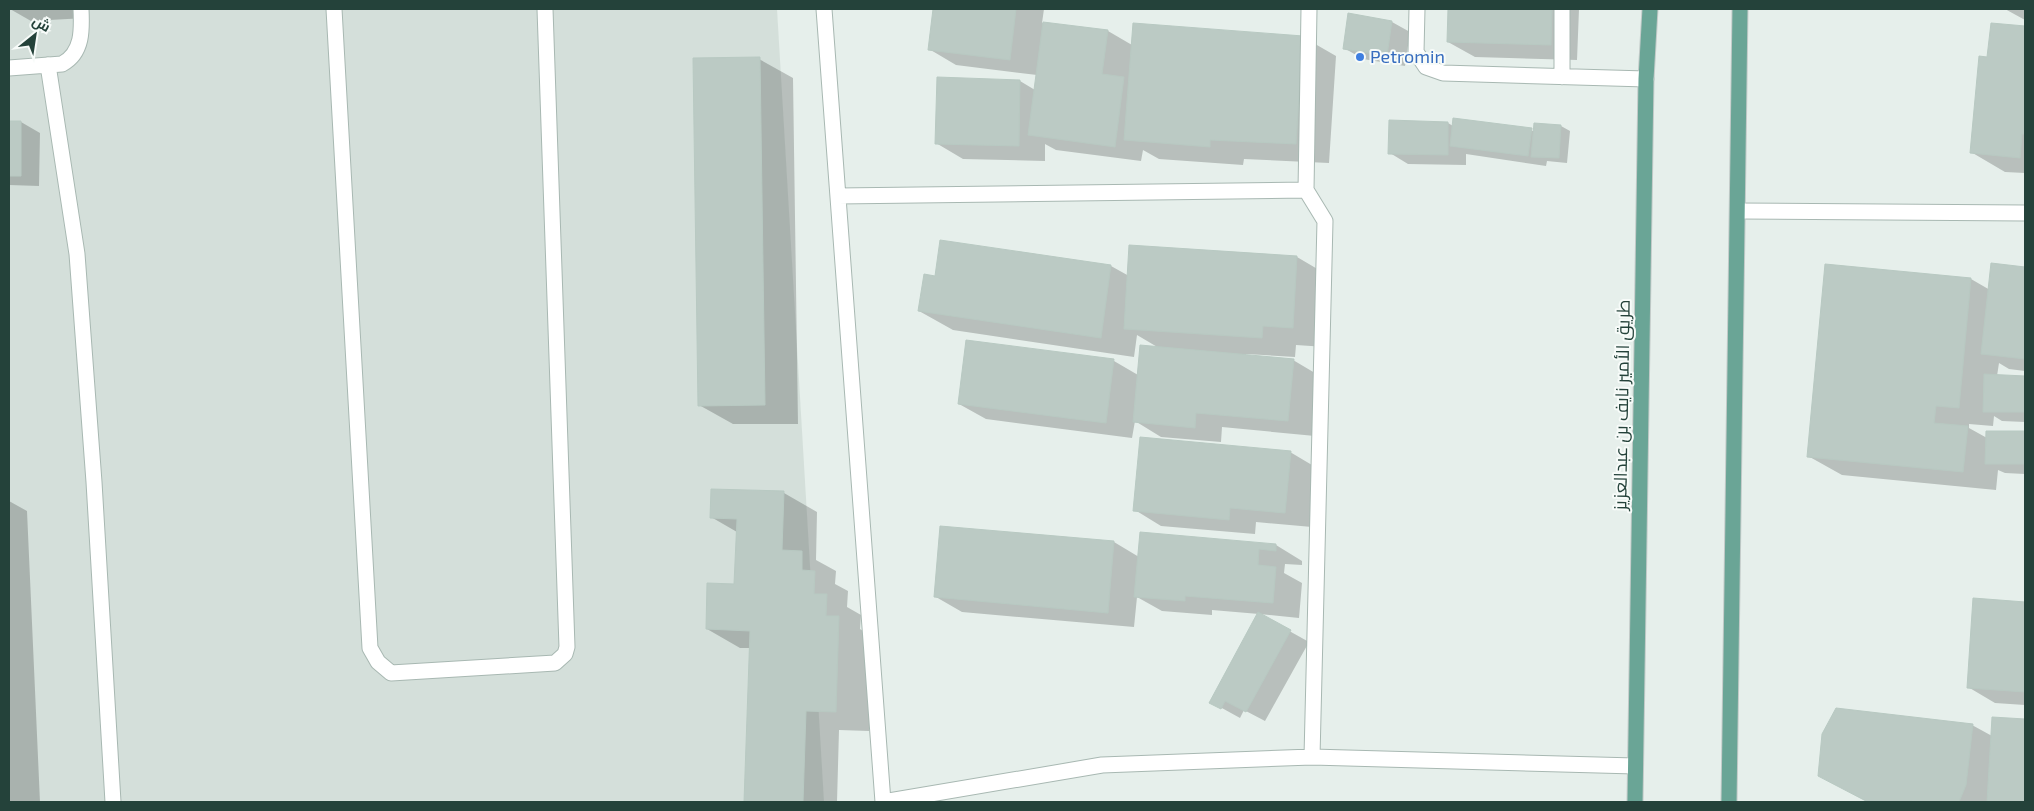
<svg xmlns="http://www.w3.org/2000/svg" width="2034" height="811" viewBox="0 0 2034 811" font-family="'Exo 2',Cairo,sans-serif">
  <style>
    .built { fill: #d4dfda }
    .shadow { fill: #0003 }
    .building { fill: #bbcac4; stroke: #b8c9c2 }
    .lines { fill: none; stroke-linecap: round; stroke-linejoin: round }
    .service-casing { stroke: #a8b8b2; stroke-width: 17 }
    .minor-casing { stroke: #a8b8b2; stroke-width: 17 }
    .primary-casing { stroke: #c2cac8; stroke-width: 17 }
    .service { stroke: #fff; stroke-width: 15 }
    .minor { stroke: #fff; stroke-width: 15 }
    .primary { stroke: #6aa596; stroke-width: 15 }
    .shop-dot { fill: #3f7fe0; stroke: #f7fbf9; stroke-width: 2 }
    .labels { text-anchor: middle; stroke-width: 4; stroke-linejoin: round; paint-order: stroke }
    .shop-label { font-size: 18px; fill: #366cbe; stroke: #f7fbf9; text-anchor: start }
    .street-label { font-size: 18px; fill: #24423a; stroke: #f7fbf9 }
  </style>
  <rect width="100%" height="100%" fill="#e6efeb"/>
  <path class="built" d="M9,9H777L824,802H9Z"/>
  <path class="shadow" d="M10,9H85L86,18L31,21Z
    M934,9H1044L1042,23L1108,31L1132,45L1303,37L1336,56L1329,163L1244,159L1243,165L1159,159L1143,150L1141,161L1056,150L1045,144V161L963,159L936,143L939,78L1020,81L1035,90L1037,75L956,65L929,49Z
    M1449,9H1579L1577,60L1475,57L1448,42Z
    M2005,9H2025V20Z
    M1392,22L1410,32L1405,66L1363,59L1344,48Z
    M1992,24L2025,28V173L2005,172L1971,152L1988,58Z
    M759,59L793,78L798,424H733L699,405Z
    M9,122H21L40,133L39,186L9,185Z
    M1448,123L1453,126L1534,131L1561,126L1570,131L1567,163L1547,161L1546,166L1466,154V165L1408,164L1390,153Z
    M941,241L1111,266L1129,276L1130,247L1297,257L1331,277L1326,347L1296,345L1295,357L1246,354V356L1293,360L1320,376L1315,436L1222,427L1221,442L1161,437L1135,421L1132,438L986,419L959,404L1114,361L1138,375L1159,348L1137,335L1134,357L953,330L919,311L936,277Z
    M1992,264L2025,268V371L2009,369L1999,363L1997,376L2025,377V422L2002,421L1994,416L1993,426L1969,424V428L1987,438V433H2025V474L2005,473L1998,470L1996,490L1842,475L1808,456L1826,265L1971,279L1990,290Z
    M1290,452L1317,468L1312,527L1256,522L1255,534L1161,526L1135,510Z
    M784,493L817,512L816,560L836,571L835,584L848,591L847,607L861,615L860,629L872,637L869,731L839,730L837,802H746L751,648H740L707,629L735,585L737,532L711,517Z
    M9,501L27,511L40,802H9Z
    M1114,542L1139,557L1276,545L1302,561V565L1285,564L1284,573L1302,583L1299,618L1259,614L1309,642L1265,721L1244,710L1240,718L1211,702L1259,614L1212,610V615L1162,611L1137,597L1134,627L962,612L936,597Z
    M1975,600L2025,603V705L1995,703L1968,687Z
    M1993,718L2025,720V802H1868L1819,775L1972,725L1992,736Z"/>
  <path class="building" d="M933,9H1016L1010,60L928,50Z
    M1448,9H1552L1551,45L1447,42Z
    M1348,13L1392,21L1387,56L1343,49Z
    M1043,22L1108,30L1102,74L1124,77L1115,147L1028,135Z
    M1133,23L1303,36L1296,144L1210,140V147L1124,140Z
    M1991,23L2025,26V134H2022L2020,158L1970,153L1979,56L1987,57Z
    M760,57L765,405L698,406L693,58Z
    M937,77L1020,80L1019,146L935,144Z
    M1453,118L1532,128L1528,156L1450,146Z
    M1389,120L1448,122V155L1388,154Z
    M9,121H21V176H9Z
    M1534,123L1561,125L1559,158L1531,157Z
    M940,240L1111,265L1101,338L918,311L924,274L935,276Z
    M1129,245L1297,256L1293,328L1263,326L1262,338L1124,329Z
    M1991,263L2025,267V359L1981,354Z
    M1825,264L1971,278L1959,408L1936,406L1934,423L1968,426L1963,472L1807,457Z
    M966,340L1114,359L1106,423L958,404Z
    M1140,345L1294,359L1288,421L1196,413L1195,428L1133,422Z
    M1984,374L2025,376V412H1983Z
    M1986,431H2025V464H1985Z
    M1140,437L1291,451L1285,513L1230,508L1229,520L1133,511Z
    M711,489L784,491L782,550L802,551V570L815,571L814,594H827L826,616H839L836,712L806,711L803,802H744L750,631L706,629L707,583L734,584L737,519L710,518Z
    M940,526L1114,541L1108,613L934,597Z
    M1140,532L1276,544V551L1259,549L1258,565L1276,567L1273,603L1185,596V601L1134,597Z
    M1973,598L2025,602V692L1967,688Z
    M1258,612L1291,630L1246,712L1225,701L1221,709L1209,703Z
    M1836,708L1973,724L1966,785L1959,802L1866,801L1818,776L1822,734Z
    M1992,717L2025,719V802H1987Z"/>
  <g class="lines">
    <defs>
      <path id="service" d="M334,9L370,648L378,662L391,673L555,663L565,654L567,647L545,9
        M1417,9L1416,52L1426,67L1443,73L1646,79
        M48,65L77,254L94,482L113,802
        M9,68L62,64C83,53 82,29 81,9
        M1562,77V9"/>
      <path id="minor" d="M824,9L883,802
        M1309,9L1306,190L1325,221L1312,757
        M838,196L1306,190
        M1739,211L2025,213
        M883,802L1102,765L1312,757L1635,766"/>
      <path id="primary" d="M1635,802L1646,79L1650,9
        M1729,802L1740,9"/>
    </defs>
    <use href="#service" class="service-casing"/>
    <use href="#minor" class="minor-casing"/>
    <use href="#primary" class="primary-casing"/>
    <use href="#service" class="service"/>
    <use href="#minor" class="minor"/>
    <use href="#primary" class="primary"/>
  </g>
  <circle class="shop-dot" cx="1360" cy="57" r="5"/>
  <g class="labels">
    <g class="shop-label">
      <text x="1370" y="63">Petromin</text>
    </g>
    <g class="street-label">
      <text transform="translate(1622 405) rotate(-89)" y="6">طريق الأمير نايف بن عبدالعزيز</text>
    </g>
  </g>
  <rect width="2034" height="811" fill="none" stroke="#24423a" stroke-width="20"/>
  <g transform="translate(35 35) rotate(30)" stroke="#f7fbf9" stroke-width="4" paint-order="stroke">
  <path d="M0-4L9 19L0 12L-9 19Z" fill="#24423a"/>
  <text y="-8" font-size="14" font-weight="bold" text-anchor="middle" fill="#24423a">ش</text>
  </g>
</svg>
